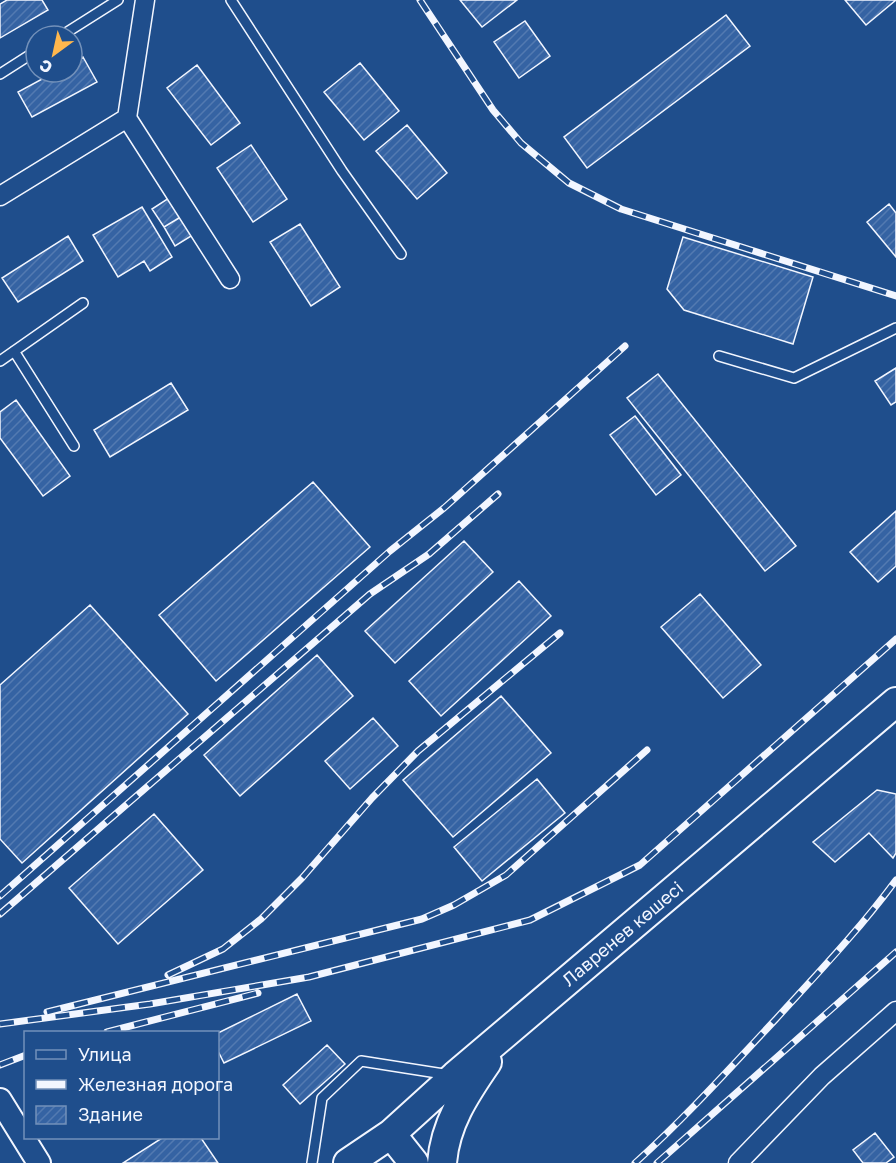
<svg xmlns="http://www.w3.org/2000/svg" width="896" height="1163" viewBox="0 0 896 1163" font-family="'Golos Text',sans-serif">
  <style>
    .building { fill: url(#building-hatch); stroke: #f2f6ff; stroke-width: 1.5 }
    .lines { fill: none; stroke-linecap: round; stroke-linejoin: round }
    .service-casing { stroke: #f2f6ff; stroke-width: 12 }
    .minor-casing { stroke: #f2f6ff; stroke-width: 21 }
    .tertiary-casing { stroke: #f2f6ff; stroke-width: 26 }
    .primary-casing { stroke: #f2f6ff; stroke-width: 32 }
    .service { stroke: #1f4e8c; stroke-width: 9 }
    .minor { stroke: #1f4e8c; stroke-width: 18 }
    .tertiary { stroke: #1f4e8c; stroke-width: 22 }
    .primary { stroke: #1f4e8c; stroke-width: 28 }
    .rail-casing { stroke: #f2f6ff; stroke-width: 7 }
    .rail { stroke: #1f4e8c; stroke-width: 4.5; stroke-dasharray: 14; stroke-linecap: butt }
    .labels { text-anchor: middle; stroke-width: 4.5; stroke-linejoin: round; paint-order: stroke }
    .street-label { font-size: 18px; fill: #f2f6ff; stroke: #1f4e8c }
  </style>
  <defs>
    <pattern id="building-hatch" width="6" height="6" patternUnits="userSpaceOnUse" patternTransform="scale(1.5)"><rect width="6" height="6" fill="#3563a3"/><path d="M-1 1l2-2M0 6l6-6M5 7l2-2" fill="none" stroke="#537ab1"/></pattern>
  </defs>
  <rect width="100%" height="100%" fill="#1f4e8c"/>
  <path class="building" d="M7,0H42L48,10L0,38V4Z
    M460,0H517L482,27Z
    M845,0H896L866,25Z
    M726,15L750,46L587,168L564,137Z
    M525,21L550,56L519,78L494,42Z
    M83,57L97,82L32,117L18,92L55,72H72V63Z
    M360,63L399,111L364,140L324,92Z
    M197,65L240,123L211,145L167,88Z
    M407,125L447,173L417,199L376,151Z
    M251,145L287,199L253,222L217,168Z
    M172,196L184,215L164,227L152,209Z
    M889,204L896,213V257L867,222Z
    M142,207L172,257L150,271L144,261L118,277L93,235Z
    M184,215L196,233L175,246L164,227Z
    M300,224L340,287L311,306L270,242Z
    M68,236L83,261L18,302L2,278Z
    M683,237L813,277L793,344L684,310L667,289Z
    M896,368V402L891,405L875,381Z
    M658,374L796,546L765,571L627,398Z
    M171,383L188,410L110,457L94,430Z
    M16,400L70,476L43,496L0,438V412Z
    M635,416L681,475L656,495L610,435Z
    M313,482L370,547L216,681L159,615Z
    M896,511V566L878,582L850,552Z
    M464,541L493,572L395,663L365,631Z
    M519,581L551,616L441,716L409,681Z
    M700,594L761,665L723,698L661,627Z
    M90,605L188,714L22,863L0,839V685Z
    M317,655L353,696L240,796L204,755Z
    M501,696L551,753L453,837L403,780Z
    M373,718L398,746L350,789L325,761Z
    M537,779L565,813L482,881L454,847Z
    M877,790L896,794V853L893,858L869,833L835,862L813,842Z
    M154,814L203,870L118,944L69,888Z
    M297,994L311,1021L224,1063L218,1051V1033Z
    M327,1045L345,1064L300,1104L283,1085Z
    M875,1133L894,1157L886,1163H863L853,1150Z
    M162,1138H201L218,1163H123Z"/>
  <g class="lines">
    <defs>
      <path id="service" d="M231,0L342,171L401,254
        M61,36L118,0
        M0,74L36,51
        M14,351L74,446
        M719,356L794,378L896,328
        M0,361L83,303
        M312,1163L322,1098L361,1061L450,1075"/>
      <path id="minor" d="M145,0L127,118L230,279
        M0,196L127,118
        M738,1163L822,1076L896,1011"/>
      <path id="tertiary" d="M0,1100L39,1163"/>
      <path id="primary" d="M391,1134L414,1163
        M348,1163L391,1134L455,1076L896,702
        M442,1163C445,1124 465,1094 487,1062"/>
    </defs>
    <use href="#service" class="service-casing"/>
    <use href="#minor" class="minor-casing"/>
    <use href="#tertiary" class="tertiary-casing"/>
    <use href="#primary" class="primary-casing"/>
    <use href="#service" class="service"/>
    <use href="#minor" class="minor"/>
    <use href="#tertiary" class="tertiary"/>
    <use href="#primary" class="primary"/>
    <defs>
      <path id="rail" d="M420,0L493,110L521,143L569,183L621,209L896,296
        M0,896L390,551L444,508L625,346
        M0,914L370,594L429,554L498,494
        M168,975L223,949L261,919L302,878L372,798L418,751L560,633
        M47,1012L422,919L454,905L506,875L647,750
        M0,1024L150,1004L309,977L530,920L640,865L896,639
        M107,1032L258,993
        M0,1065L26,1055
        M635,1163C685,1118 730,1068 776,1019C817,974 860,929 896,880
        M657,1163L896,952"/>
    </defs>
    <use href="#rail" class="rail-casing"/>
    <use href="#rail" class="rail"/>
  </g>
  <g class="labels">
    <g class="street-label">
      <text transform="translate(623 934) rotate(-40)" y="6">Лавренев көшесі</text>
    </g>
  </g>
  <rect x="24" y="1031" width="195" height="108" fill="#1f4e8c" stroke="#7391ba" stroke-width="1.5"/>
  <rect x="36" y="1050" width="30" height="9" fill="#1f4e8c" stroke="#7391ba" stroke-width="1.5"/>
  <text x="78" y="1061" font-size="18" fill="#f2f6ff">Улица</text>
  <rect x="36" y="1080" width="30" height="9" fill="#f2f6ff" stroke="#7391ba" stroke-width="1.5"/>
  <text x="78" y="1091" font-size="18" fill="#f2f6ff">Железная дорога</text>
  <rect x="36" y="1106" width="30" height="18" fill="url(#building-hatch)" stroke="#7391ba" stroke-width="1.5"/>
  <text x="78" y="1121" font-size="18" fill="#f2f6ff">Здание</text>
  <g transform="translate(54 54) rotate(213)"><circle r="28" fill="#1f4e8c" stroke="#7391ba" stroke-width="1.5"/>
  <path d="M0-4.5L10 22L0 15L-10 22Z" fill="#ffb74d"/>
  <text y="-9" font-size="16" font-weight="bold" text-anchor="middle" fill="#f2f6ff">С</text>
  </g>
</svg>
